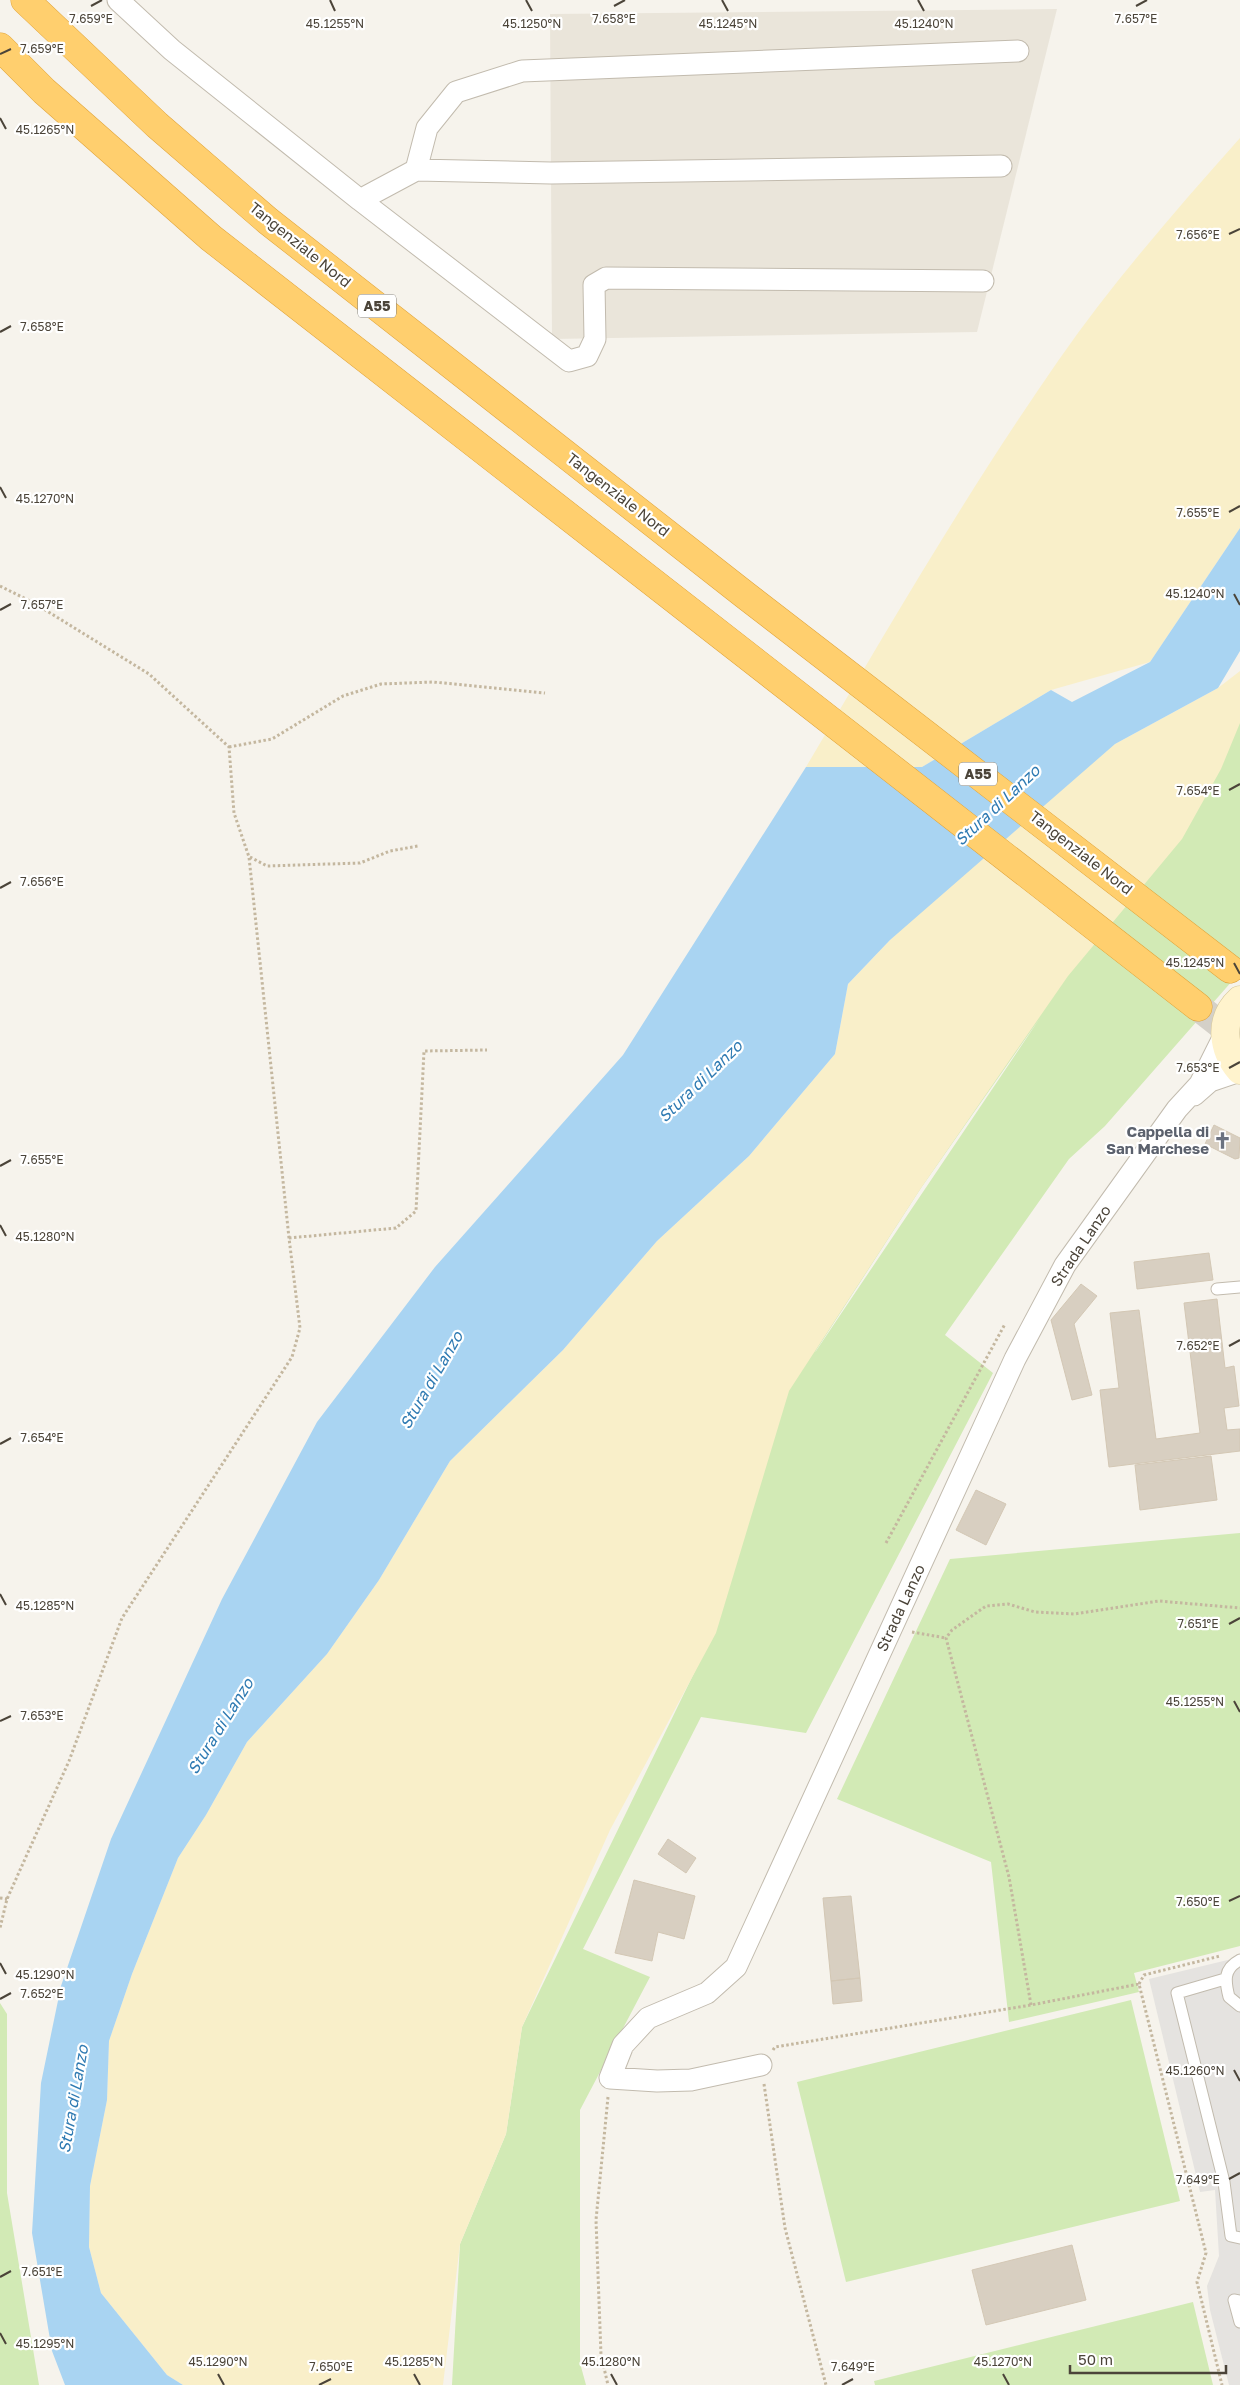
<svg xmlns="http://www.w3.org/2000/svg" width="1240" height="2385" viewBox="0 0 1240 2385" font-family="'Golos Text',sans-serif">
  <style>
    .residential { fill: #eae5da }
    .green { fill: #d2eab5; fill-rule: evenodd }
    .sand { fill: #f9efc9 }
    .parking { fill: #e5e3e0 }
    .water { fill: #a9d4f2 }
    .building { fill: #d8cfc1; stroke: #d3c7b4 }
    .lines { fill: none; stroke-linecap: round; stroke-linejoin: round }
    .highway-tunnel { stroke: #d4d0c8; stroke-width: 28; stroke-dasharray: 28 14; stroke-linecap: butt }
    .lane-casing { stroke: #c2bbae; stroke-width: 13 }
    .street-casing { stroke: #c2bbae; stroke-width: 23 }
    .secondary-casing { stroke: #d6c79b; stroke-width: 29 }
    .highway-casing { stroke: #e0a43c; stroke-width: 29 }
    .path { stroke: #c4b79f; stroke-width: 3; stroke-dasharray: 2.5 2.5; stroke-linecap: butt }
    .lane { stroke: #fff; stroke-width: 11 }
    .street { stroke: #fff; stroke-width: 21 }
    .secondary { stroke: #fff3cd; stroke-width: 28 }
    .highway { stroke: #ffcf6e; stroke-width: 28 }
    .ticks { fill: none; stroke: #4b4439; stroke-width: 2 }
    .labels { text-anchor: middle; stroke-width: 4.5; stroke-linejoin: round; paint-order: stroke }
    .shield { fill: #fff; stroke: #817c74; stroke-width: 1 }
    .shield-label { font-size: 14px; font-weight: bold; fill: #4b4439 }
    .street-label { font-size: 15px; fill: #4b4439; stroke: #fff }
    .worship-label { font-size: 15px; font-weight: bold; fill: #5b616d; stroke: #fff; text-anchor: end }
    .water-label { font-size: 16px; font-style: italic; fill: #2e7ab2; stroke: #fff }
    .ticks-label { font-size: 12px; text-anchor: middle; fill: #4b4439; stroke: #fff; stroke-width: 4.5; stroke-linejoin: round; paint-order: stroke }
  </style>
  <rect width="100%" height="100%" fill="#f6f3ec"/>
  <path class="residential" d="M1057,9L977,332L552,339L550,14Z"/>
  <path class="green" d="M1240,706V972L1105,1126L1069,1159L945,1335L993,1373L806,1733L701,1717L583,1949L650,1977L580,2110V2363L586,2385H452L460,2244L506,2134L522,2027L712,1636L356,1760ZM1040,1018L816,1351L815,1352L921,1188Z
    M1240,1533V1946L1134,1973L1139,1992L1009,2022L991,1862L837,1799L950,1559Z
    M1131,2000L1180,2201L846,2282L797,2082Z
    M0,2003L7,2014V2193L39,2385H0Z
    M1193,2302L1213,2385H875L874,2381Z"/>
  <path class="sand" d="M1240,138V528L1150,662L1051,690L922,767L863,777L806,767C887,630 967,492 1058,361C1113,282 1176,210 1240,138Z
    M1240,671V723L1221,769L1182,839L1068,976L921,1188L789,1391L716,1633L610,1830L522,2027L506,2134L460,2244L443,2385H183L167,2375L101,2293L89,2247L90,2186L107,2100L109,2041L132,1974L178,1858L206,1815L247,1742L327,1654L379,1580L450,1461L563,1350L657,1241L749,1156L835,1054L848,984L936,892L1049,785L1115,744L1218,688Z"/>
  <path class="parking" d="M1240,1957V2385H1229L1210,2310L1207,2286L1219,2256L1215,2190L1200,2192L1149,1979Z"/>
  <path class="water" d="M1240,528V651L1218,688L1115,744L890,940L848,984L835,1054L749,1156L657,1241L563,1350L450,1461L379,1580L327,1654L247,1742L206,1815L178,1858L132,1974L109,2041L107,2100L90,2186L89,2247L101,2293L167,2375L183,2385H65L52,2351L32,2233L41,2083L61,1986L111,1839L222,1599L317,1422L435,1267L623,1055L806,767H922L1051,690L1072,702L1150,662Z"/>
  <path class="building" d="M1214,1125L1240,1138L1239,1158L1235,1159L1205,1144Z
    M1209,1253L1213,1280L1137,1289L1134,1262Z
    M1081,1284L1097,1296L1074,1324L1092,1395L1072,1400L1051,1320Z
    M1217,1299L1225,1368L1234,1366L1239,1406L1224,1408L1227,1430L1240,1429V1451L1109,1467L1100,1390L1119,1388L1110,1313L1139,1310L1156,1439L1200,1433L1184,1303Z
    M1211,1456L1217,1500L1140,1510L1135,1465Z
    M976,1490L1006,1504L986,1545L956,1530Z
    M668,1839L696,1858L686,1873L658,1854Z
    M634,1880L695,1896L684,1939L658,1932L652,1961L615,1953Z
    M851,1896L860,1978L831,1981L823,1898Z
    M860,1978L862,2001L833,2004L831,1981Z
    M1072,2245L1086,2300L986,2325L972,2270Z"/>
  <g class="lines">
    <path class="highway-tunnel" d="M1198,1007L1240,1040"/>
    <defs>
      <path id="lane" d="M1217,1289L1240,1287
        M1240,1960C1223,1969 1225,1981 1229,1997L1240,2006
        M1225,1979L1177,1993L1224,2182L1231,2236L1240,2238
        M1240,2301L1234,2300L1240,2322"/>
      <path id="street" d="M118,0L172,50L360,200L416,170L551,173L1001,166
        M416,170L427,128L456,92L522,71L1018,51
        M360,200L569,361L587,356L595,339L594,285L606,278L983,281
        M1194,1095L1210,1081L1240,1071
        M761,2065L691,2080L657,2081L610,2078L623,2045L648,2018L707,1993L736,1967L1015,1359L1065,1265L1177,1109L1200,1084L1225,1034"/>
      <path id="secondary" d="M1240,1000C1218,1020 1223,1050 1240,1070"/>
      <path id="highway" d="M25,0L157,125L268,221L745,595L1230,969
        M0,47L44,91L211,238L1198,1007"/>
    </defs>
    <use href="#lane" class="lane-casing"/>
    <use href="#street" class="street-casing"/>
    <use href="#secondary" class="secondary-casing"/>
    <use href="#highway" class="highway-casing"/>
    <path class="path" d="M0,586L34,603L149,674L229,747L234,813L249,857L289,1238L300,1328L292,1357L122,1618L69,1761L7,1899L0,1928
      M229,747L272,739L343,696L381,684L433,682L545,693
      M250,857L267,866L360,863L390,851L418,846
      M289,1238L396,1228L416,1211L424,1051L487,1050
      M886,1543L1005,1324
      M912,1632L946,1638
      M0,1898L7,1899
      M1139,1984L1144,1975L1220,1956
      M1031,2005L1009,1877L946,1638L952,1630L986,1606L1008,1604L1035,1612L1074,1614L1159,1601L1240,1608
      M773,2050L775,2047L1031,2005L1139,1984L1206,2253L1197,2282L1222,2385
      M764,2084L785,2228L826,2385
      M608,2097L596,2220L601,2355L608,2385"/>
    <use href="#lane" class="lane"/>
    <use href="#street" class="street"/>
    <use href="#secondary" class="secondary"/>
    <use href="#highway" class="highway"/>
  </g>
  <path class="ticks" d="M330,0L335,11M526,0L532,11M722,0L728,11M918,0L924,11M91,6L102,0M614,6L625,0M1136,6L1147,0M0,54L11,49M0,118L6,129M1229,234L1240,229M0,332L11,326M0,487L6,498M1229,512L1240,506M1234,594L1240,605M0,610L11,604M1229,790L1240,784M0,888L11,882M1234,963L1240,974M1229,1068L1240,1062M0,1166L11,1160M0,1225L6,1236M1229,1346L1240,1340M0,1444L11,1438M0,1594L6,1605M1229,1624L1240,1618M1234,1701L1240,1712M0,1721L11,1716M1229,1901L1240,1896M0,1963L6,1974M0,1999L11,1993M1234,2070L1240,2081M1229,2179L1240,2173M0,2277L11,2271M0,2333L6,2344M218,2374L224,2385M414,2374L420,2385M611,2374L617,2385M1003,2374L1009,2385M319,2385L331,2379M842,2385L853,2379"/>
  <defs>
    <symbol id="church-bare" viewBox="-9 -9 18 18"><path d="M-1.2-6h2.4v3.5h3.3v2.4h-3.3V6h-2.4V-.1h-3.3v-2.4h3.3Z" fill="#6b7280" stroke="#fff" stroke-width="2.5" paint-order="stroke"/></symbol>
  </defs>
  <g fill-rule="evenodd">
    <use href="#church-bare" x="1210" y="1128" width="25" height="25"/>
  </g>
  <g class="labels">
    <g class="shield">
      <rect x="358" y="294.5" width="38" height="23" rx="4"/>
      <rect x="959" y="762.5" width="38" height="23" rx="4"/>
    </g>
    <g class="shield-label">
      <text x="377" y="311">A55</text>
      <text x="978" y="779">A55</text>
    </g>
    <g class="street-label">
      <text transform="translate(300 245) rotate(39)" y="5">Tangenziale Nord</text>
      <text transform="translate(618 495) rotate(38)" y="5">Tangenziale Nord</text>
      <text transform="translate(1081 853) rotate(38)" y="5">Tangenziale Nord</text>
      <text transform="translate(1081 1246) rotate(-56)" y="5">Strada Lanzo</text>
      <text transform="translate(901 1608) rotate(-65)" y="5">Strada Lanzo</text>
    </g>
    <g class="worship-label">
      <text x="1209" y="1137">Cappella di<tspan x="1209" dy="17">San Marchese</tspan></text>
    </g>
    <g class="water-label">
      <text transform="translate(997 805) rotate(-43)" y="6">Stura di Lanzo</text>
      <text transform="translate(700 1081) rotate(-44)" y="6">Stura di Lanzo</text>
      <text transform="translate(431 1380) rotate(-60)" y="6">Stura di Lanzo</text>
      <text transform="translate(220 1726) rotate(-58)" y="6">Stura di Lanzo</text>
      <text transform="translate(73 2099) rotate(-80)" y="6">Stura di Lanzo</text>
    </g>
  </g>
  <g class="ticks-label">
    <text x="91" y="23">7.659°E</text>
    <text x="1136" y="23">7.657°E</text>
    <text x="614" y="23">7.658°E</text>
    <text x="335" y="28">45.1255°N</text>
    <text x="532" y="28">45.1250°N</text>
    <text x="728" y="28">45.1245°N</text>
    <text x="924" y="28">45.1240°N</text>
    <text x="42" y="53">7.659°E</text>
    <text x="45" y="134">45.1265°N</text>
    <text x="1198" y="239">7.656°E</text>
    <text x="42" y="331">7.658°E</text>
    <text x="45" y="503">45.1270°N</text>
    <text x="1198" y="517">7.655°E</text>
    <text x="1195" y="598">45.1240°N</text>
    <text x="42" y="609">7.657°E</text>
    <text x="1198" y="795">7.654°E</text>
    <text x="42" y="886">7.656°E</text>
    <text x="1195" y="967">45.1245°N</text>
    <text x="1198" y="1072">7.653°E</text>
    <text x="42" y="1164">7.655°E</text>
    <text x="45" y="1241">45.1280°N</text>
    <text x="1198" y="1350">7.652°E</text>
    <text x="42" y="1442">7.654°E</text>
    <text x="45" y="1610">45.1285°N</text>
    <text x="1198" y="1628">7.651°E</text>
    <text x="1195" y="1706">45.1255°N</text>
    <text x="42" y="1720">7.653°E</text>
    <text x="1198" y="1906">7.650°E</text>
    <text x="45" y="1979">45.1290°N</text>
    <text x="42" y="1998">7.652°E</text>
    <text x="1195" y="2075">45.1260°N</text>
    <text x="1198" y="2184">7.649°E</text>
    <text x="42" y="2276">7.651°E</text>
    <text x="45" y="2348">45.1295°N</text>
    <text x="218" y="2366">45.1290°N</text>
    <text x="414" y="2366">45.1285°N</text>
    <text x="611" y="2366">45.1280°N</text>
    <text x="1003" y="2366">45.1270°N</text>
    <text x="331" y="2371">7.650°E</text>
    <text x="853" y="2371">7.649°E</text>
  </g>
  <path d="M1070 2365v8h156v-8" fill="none" stroke="#4b4439" stroke-width="2.5"/>
  <text x="1078" y="2365" font-size="15" fill="#4b4439" stroke="#ffffff" stroke-width="4" paint-order="stroke">50 m</text>
</svg>
